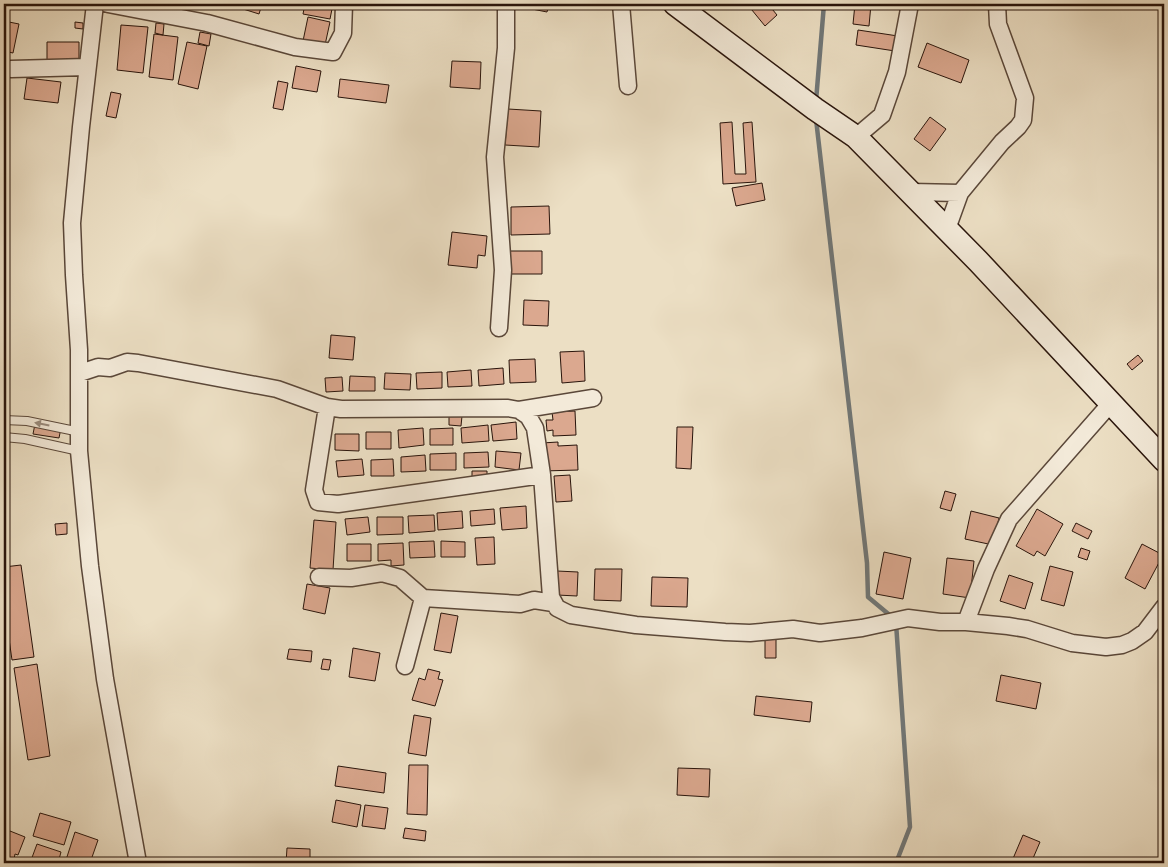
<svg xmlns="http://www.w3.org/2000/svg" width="1168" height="867" viewBox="0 0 1168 867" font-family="'IM FELL Double Pica',serif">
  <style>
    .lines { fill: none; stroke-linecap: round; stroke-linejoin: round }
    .stream { stroke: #707778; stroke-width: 4.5 }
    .building { fill: #dba88f; stroke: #29140b }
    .lane-casing { stroke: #5a4739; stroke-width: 10 }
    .street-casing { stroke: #5a4739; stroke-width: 19 }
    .secondary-casing { stroke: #29140b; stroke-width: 25 }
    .lane { stroke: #f3ead9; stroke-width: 8 }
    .street { stroke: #f3ead9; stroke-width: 16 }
    .secondary { stroke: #f3ead9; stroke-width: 22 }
    .oneway { fill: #988a7c }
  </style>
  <rect width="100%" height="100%" fill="#ecdfc4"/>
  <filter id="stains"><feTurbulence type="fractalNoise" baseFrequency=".004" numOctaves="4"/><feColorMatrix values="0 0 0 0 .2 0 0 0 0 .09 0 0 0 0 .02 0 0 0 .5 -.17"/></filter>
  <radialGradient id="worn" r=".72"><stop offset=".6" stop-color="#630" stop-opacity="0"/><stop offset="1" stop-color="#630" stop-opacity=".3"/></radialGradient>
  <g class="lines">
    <path class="stream" d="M816,101L824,4
      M816,119L867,563L868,597L892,617
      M896,863L910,827L896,623"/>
  </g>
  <path class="building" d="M242,4H262L259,14L240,8Z
    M305,4H333L330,19L303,14Z
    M518,4H549L547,12L517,6Z
    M747,4H768L777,15L765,26Z
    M855,4H871L869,26L853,24Z
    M308,17L330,22L325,45L303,41Z
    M4,21L19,24L13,53L4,51Z
    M75,22L83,23V29L75,28Z
    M156,23L164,24L163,35L155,33Z
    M121,25L148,27L143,73L117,70Z
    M858,30L898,36L895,51L856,45Z
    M200,32L211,34L209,46L198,43Z
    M154,34L178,37L173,80L149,77Z
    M47,42H79V62H47Z
    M187,42L207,46L198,89L178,84Z
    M927,43L969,60L961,83L918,67Z
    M452,61L481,62L480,89L450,87Z
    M296,66L321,71L317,92L292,88Z
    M27,78L61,82L58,103L24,99Z
    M340,79L389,85L386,103L338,97Z
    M278,81L288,83L283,110L273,108Z
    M111,92L121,94L116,118L106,116Z
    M508,109L541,111L539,147L505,145Z
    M930,117L946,129L930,151L914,139Z
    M732,122L735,174H746L743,123L752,122L756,182L723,184L720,123Z
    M762,183L765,200L736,206L732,188Z
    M549,206L550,234L511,235V207Z
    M452,232L487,236L485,256L478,255L477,268L448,265Z
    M509,251H542V274H509Z
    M524,300L549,301L548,326L523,325Z
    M331,335L355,337L353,360L329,358Z
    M584,351L585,381L562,383L560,352Z
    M1138,355L1143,361L1132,370L1127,364Z
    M535,359L536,382L510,383L509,360Z
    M503,368L504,384L479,386L478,370Z
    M471,370L472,386L448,387L447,372Z
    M442,372V388L417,389L416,373Z
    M385,373L411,374L410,390L384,389Z
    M350,376L375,377V391H349Z
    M342,377L343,391L326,392L325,378Z
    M575,411L576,435L553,436V430L547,431L546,420H553L552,412Z
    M449,416H462L461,426L449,425Z
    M516,422L517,439L493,441L491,425Z
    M35,424L61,428L59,438L33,434Z
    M488,425L489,441L462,443L461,428Z
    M677,427H693L691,469L676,468Z
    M423,428L424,445L399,448L398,430Z
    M453,428V445H430V429Z
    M366,432H391V449H366Z
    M335,434H359V451L335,450Z
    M558,442V446L577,445L578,470L543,471L542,443Z
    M496,451L521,453L519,470L495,467Z
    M488,452L489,467L464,468V453Z
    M456,453V470H430V454Z
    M425,455L426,471L401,472V457Z
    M362,459L364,475L338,477L336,461Z
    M393,459L394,476H371V460Z
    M472,471H487V481L472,480Z
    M570,475L572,501L556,502L554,476Z
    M945,491L956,494L951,511L940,508Z
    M526,506L527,528L502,530L500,508Z
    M494,509L495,524L471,526L470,511Z
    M1037,509L1063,524L1045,556L1037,551L1034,556L1016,546Z
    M462,511L463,528L438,530L437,513Z
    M971,511L999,518L993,545L965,539Z
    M434,515L435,531L409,533L408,516Z
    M368,517L370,532L347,535L345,519Z
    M377,517H403V534L377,535Z
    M314,520L336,522L333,570L310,568Z
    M67,523V534L56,535L55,524Z
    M1076,523L1092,531L1088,539L1072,531Z
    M494,537L495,564L477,565L475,538Z
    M434,541L435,557L410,558L409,542Z
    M441,541L465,542V557H441Z
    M403,543L404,565L391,566V560L378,561V544Z
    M347,544H371V561H347Z
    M1142,544L1163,555L1145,589L1125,578Z
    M1081,548L1090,551L1087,560L1078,557Z
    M884,552L911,558L903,599L876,594Z
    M947,558L974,561L970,598L943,594Z
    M21,565L34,657L12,660L4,604V567Z
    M1050,566L1073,572L1064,606L1041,600Z
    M595,569H622L621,601L594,600Z
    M557,571L578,572L577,596L557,595Z
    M1009,575L1033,583L1025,609L1000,601Z
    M652,577L688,578L687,607L651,606Z
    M307,584L330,588L325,614L303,609Z
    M441,613L458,616L451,653L434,650Z
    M765,631H776V658H765Z
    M353,648L380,653L375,681L349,677Z
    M289,649L312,651L311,662L287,659Z
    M323,659L331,660L329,670L321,669Z
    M37,664L50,756L28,760L14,668Z
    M428,669L440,672L438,679L443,680L435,706L412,700L419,678L425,680Z
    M1001,675L1041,683L1036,709L996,701Z
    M756,696L812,702L810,722L754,715Z
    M414,715L431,718L426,756L408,753Z
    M409,765H428L427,815L407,814Z
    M338,766L386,773L384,793L335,786Z
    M678,768L710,769L709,797L677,795Z
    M336,800L361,805L357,827L332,822Z
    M365,805L388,808L385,829L362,826Z
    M40,813L71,822L64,845L33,836Z
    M405,828L426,831L425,841L403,838Z
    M10,831L25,837L18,855L15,854L14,859L4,855V847Z
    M75,832L98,840L90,863H65Z
    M1023,835L1040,842L1031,863H1017L1012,861Z
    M37,844L61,852L58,863H30Z
    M287,848L310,849V863H286Z"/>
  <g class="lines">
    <defs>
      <path id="lane" d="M4,420L27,421L80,432
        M4,437L25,439L79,451"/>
      <path id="street" d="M95,4L81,127L72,223L74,275L79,350V451L90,566L105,679L138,863
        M108,4L207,23L295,47L333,52L343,33L344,4
        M621,4L628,86
        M11,69L87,67
        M856,137L882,115L897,72L910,4
        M911,192L960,193
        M947,229L960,193L1002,142L1018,127L1023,120L1025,98L998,24L997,4
        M499,328L503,270L495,157L506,48V4
        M80,373L98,367L110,368L127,362L138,363L277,389L327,407L341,409L508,408L519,410L593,398
        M327,407L314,490L318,502L338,504L542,475
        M519,410L528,416L535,428L542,475L551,597L557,608L571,615L636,625L725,632L750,633L793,629L820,633L862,628L908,618L940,622H966L1008,626L1027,629L1072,643L1106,647L1122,645L1132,641L1145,632L1164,607
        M319,577L351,578L382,573L400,578L423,598L520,604L534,600L553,603
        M966,622L986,569L1009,519L1111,403
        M405,666L423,598"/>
      <path id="secondary" d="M675,4L815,109L856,137L978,261L1164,460"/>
    </defs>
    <use href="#lane" class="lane-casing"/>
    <use href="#street" class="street-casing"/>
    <use href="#secondary" class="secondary-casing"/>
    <use href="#lane" class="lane"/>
    <use href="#street" class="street"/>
    <use href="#secondary" class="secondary"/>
  </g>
  <defs><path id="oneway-solid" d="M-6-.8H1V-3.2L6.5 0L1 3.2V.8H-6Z" transform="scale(1.25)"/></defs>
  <use class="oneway" href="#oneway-solid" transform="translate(42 424) rotate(-169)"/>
  <rect width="1168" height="867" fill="none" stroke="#ecdfc4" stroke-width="20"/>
  <rect x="5" y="5" width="1158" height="857" fill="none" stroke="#29140b" stroke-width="2.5"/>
  <rect x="10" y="10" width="1148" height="847" fill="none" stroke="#29140b"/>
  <rect width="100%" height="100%" filter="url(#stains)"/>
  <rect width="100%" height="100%" fill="url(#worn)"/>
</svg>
